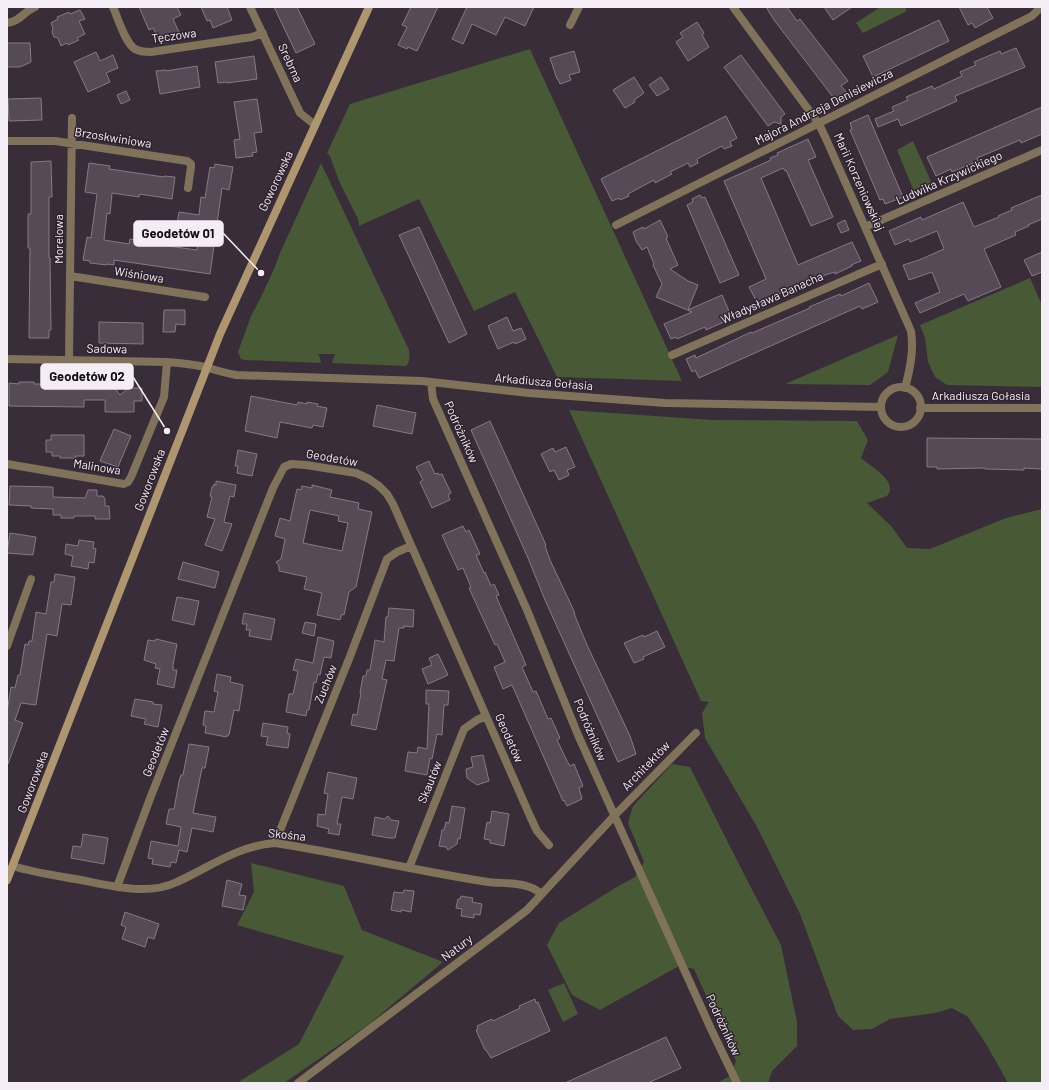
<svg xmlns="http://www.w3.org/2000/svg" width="1049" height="1090" viewBox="0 0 1049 1090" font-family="Barlow,sans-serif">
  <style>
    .green { fill: #475935 }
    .building { fill: #574a57; stroke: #877987; fill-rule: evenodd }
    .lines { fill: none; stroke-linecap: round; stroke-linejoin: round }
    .street { stroke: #817359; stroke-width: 8 }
    .secondary { stroke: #ae976e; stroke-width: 8 }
    .labels { text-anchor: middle; stroke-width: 3; stroke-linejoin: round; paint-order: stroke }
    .street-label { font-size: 12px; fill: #f5edf5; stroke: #2f232e }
    .leader { fill: none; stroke: #f5edf5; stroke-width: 1.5 }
    .callout-dot { fill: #f5edf5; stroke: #2f232e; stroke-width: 1.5 }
    .callout { fill: #f5edf5; stroke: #f5edf5; stroke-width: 1.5 }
    .callout-label { font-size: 13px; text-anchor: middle; font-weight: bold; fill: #111 }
  </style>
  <rect width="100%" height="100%" fill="#392d39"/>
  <path class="green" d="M880,7H905L907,11L863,33L856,23Z
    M530,49L682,381L557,377L515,292L474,311L419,199L359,226L358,219L339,181L330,156L327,153L350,104Z
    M913,141L933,186L915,194L897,150Z
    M321,163L409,350C410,357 410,361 406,366L332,363L335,354H318L320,358L321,363L245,360L241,359L238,352L251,316L261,297L274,269L280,253Z
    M1030,278L1042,305V387L947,385L935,377L928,362L925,338L920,325Z
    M898,335L888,372L870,385L785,384Z
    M569,410L712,420L857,421L868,440L861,458C869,465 892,478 890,490C890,491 888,495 887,496L867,503L891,526L907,548L930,549L1006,518L1042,509V1083H1008L986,1044L968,1017L952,1008L935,1013L890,1019L872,1029L853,1030L838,1016L800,914L757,827L705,738L702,713L709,702L701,701Z
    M672,764L690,767L746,878L781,945L797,1022V1046L772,1071L768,1083H717L730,1076L736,1061L694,969L679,966L600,1010L572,995L547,945L559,923L615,888L635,877L644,862L628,823L633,806Z
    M251,863L344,886L362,930L443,962L368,1025L284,1083H237L299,1044L344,956L237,925L254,892Z
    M564,983L578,1014L563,1022L548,990Z"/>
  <path class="building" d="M139,7H177L181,15L173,19L179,32L172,36L173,37L161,43L153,28L149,30Z
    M201,7H227L232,20L213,28L210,20L207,21Z
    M274,7H297L315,44L296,53Z
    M411,7H438L417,51L408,47L407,49L398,45L407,27L402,25Z
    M467,7H534L525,26L505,17L496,35L472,24L463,44L452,39Z
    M766,7H787L797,21L800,19L848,81L841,86L847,93L836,101L774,20Z
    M824,7H852L833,20Z
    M959,7H987L993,18L975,28L972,23L968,25Z
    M80,10L85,19L79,21L85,34L77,38L79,40L68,45L67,43L61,46L58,38L54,37L52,32L53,28L51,23L58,19L57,17L69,12L70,14Z
    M939,20L949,41L873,77L863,56Z
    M697,22L704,33L702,35L709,47L688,61L676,42L683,37L680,33Z
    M7,43H30L31,62L20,67H7Z
    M1016,48L1025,67L955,96L957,101L901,126L898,119L878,127L875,119L894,111L892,107L908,100L906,97L932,86L934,89L962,76L960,72L976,65L974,62L1000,51L1001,54Z
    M574,51L580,72L569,75L571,80L560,84L558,79H557L550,58Z
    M96,52L100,61L113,55L118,68L106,73L110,82L88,92L74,62Z
    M741,55L785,114L781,117V124L774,122L768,126L724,67Z
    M254,56L257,79L227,83V82L218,83L215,62Z
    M197,66L200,87L160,94L156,71L166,70V71Z
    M634,77L644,93L634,100L635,102L625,108L613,90Z
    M661,77L669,89L657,96L649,85Z
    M126,91L130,100L121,104L117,95Z
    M41,98L42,120L9,121L8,99Z
    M257,99L262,132L254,133L257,152L252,153L253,156L236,158L234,140L240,139L234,102Z
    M1042,107V134L1021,143L1020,140L977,158L978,161L952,172L951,169L936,176L927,157Z
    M868,115L903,197L885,204L883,199L880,200L850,130L852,129L850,123Z
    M726,116L737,138L730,142L732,146L724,149L722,146L697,159L698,163L690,167L688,163L670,172L672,174L655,183L654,180L628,194L629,196L620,200L619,198L612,201L601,179Z
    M808,139L816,157L808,160L833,217L811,226L786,170L785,171L783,168L761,178L798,265L852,242L861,261L851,265L852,266L835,274V272L828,274L810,281L811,283L802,287L796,290L795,288L786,292L785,291L758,304L749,287L766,279L724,181L771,160L770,158L778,155L777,153Z
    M51,161L52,197H49V258H50L51,330H49V338H29L30,248H28V214H31V162Z
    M89,163L110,166L109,169L164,177V176L175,177L172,199L140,194L139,197L112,193L110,214L107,213L104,240L129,244L130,239L158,243L161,222L171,223L168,246L197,250L200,227L177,224L179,212L199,215L201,197L205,198L210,167L214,168L215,164L233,167L229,190L222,188L210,274L114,260V265L107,264V265L90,263V261L83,260L87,237L91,238L97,194L85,192Z
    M700,195L702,198L705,197L739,275L720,283L687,205L693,202L692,199Z
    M1042,195V219L1028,225L1029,226L1015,232L1016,235L984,249L1001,287L968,301L964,294L920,313L915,303L940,292L932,272L909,280L903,265L919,260L944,249L937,231L910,242L909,239L895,245L889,231L921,217L922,220L963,202L974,227L999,217L998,216L1012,210L1011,208Z
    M660,220L668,237L666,238L678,265L670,269L688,281L698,285L688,310L722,295L731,316L725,318L726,321L706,330L705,327L677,339L676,337L671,339L664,324L692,312L656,297L662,284L653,265L654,264L647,247L642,250L636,241L633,232L643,227L644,229Z
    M845,220L849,230L841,233L837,224Z
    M419,227L467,334L449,343L399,235Z
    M1042,252V272L1032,276L1024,260Z
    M869,283L878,302L862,309L860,306L699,378L695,370L692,372L686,359L695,355L696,358L751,332L752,333L810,308L809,307L840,294L841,296Z
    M164,310H185V325L176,324L175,332H163Z
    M507,317L513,331L521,328L526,339L515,344L514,342L498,349L488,326Z
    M99,322L143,323V344L99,343Z
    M19,382H34V384H42V386L114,387L120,395L128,388H142V401H134V412H105V400H84V407L9,406V383L19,384Z
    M251,396L297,405L298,402L307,404V402L318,404L317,406L327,408L323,427L313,425L312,428L280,422L277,438L245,431Z
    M377,405L416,413L412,434L373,426Z
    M490,421L546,545L545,546L550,560L574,611L575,616L587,645L630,736L636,754L618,762L545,600L528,558L471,430Z
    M114,429L131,436L118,467L100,461Z
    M51,435H84V456H75L76,458H60V456H52V452H46V440H51Z
    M927,438L1042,439V468L1041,469L1024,468V470L985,469V468L937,469V467H927Z
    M566,447L575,467L567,470L569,475L559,480L554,470L550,472L541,454L553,448L555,452Z
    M238,450L257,454L252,476L237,473L238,466H235Z
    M429,461L435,474L438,473L439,475L442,474L451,493L448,495L450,500L432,508L420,482L423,480L416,467Z
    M216,481L236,485L234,497L230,496L224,522L232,524L222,551L205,545L215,519L207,517L212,497L210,496L212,487H213L214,484L216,485Z
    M312,485L332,490L330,497L359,503L358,509L372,512L356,587L349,592L344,615L342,614L340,620L317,615L322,593L304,589L307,577L279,571V566L276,562L281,559L285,539L275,536L280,518L290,521L297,489L301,490L302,486L312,488ZM310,510L339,516L338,521L348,523L342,551L303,543Z
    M10,486L53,487V497L85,498L88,490H97V496H103L105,499V506H109L110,519H95V516H74V518H61V515H53V509L31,508V506L9,505Z
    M463,526L466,532L469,530L480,554L476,555L484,573L485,572L491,586L494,584L499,595L496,596L526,665L522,667L533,692L536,691L548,719L551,718L560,738L557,740L567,761L570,766L574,764L583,786L579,788L582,799L567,806L564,800L563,801L512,685L503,689L494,667L505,662L497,644L495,645L469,588L471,587L463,568L458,570L442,535Z
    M10,533L36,537L33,555L7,553Z
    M79,540L94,542L93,548L96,549L94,563L89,562L88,569L71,566L73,556L65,554L66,544L78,546Z
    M183,562L219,572L215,588L178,579Z
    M55,574L75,577L71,605L62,604L57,636L47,634L36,705L21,703L15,720L23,723L8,764L7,763V712L11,687L15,688L18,675H20L25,644L28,645L29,641H32L36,612L46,614L51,582H54Z
    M177,597L199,601L194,625L172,620Z
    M389,608L414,610L413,627L404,626V628H399L394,661L386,660L382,679L387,680L376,730L351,725L353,714L357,715L361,693H360L363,676H366L367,670H370L375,640L384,642L386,617H388Z
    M244,613L275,619L271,640L249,636L250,630H246L247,624H242Z
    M305,622L316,624L314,636L302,633Z
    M657,631L665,647L643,657L644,659L634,663L624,643L643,635L644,637Z
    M318,637L334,641L331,658L324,657L320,675L318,674L316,683L314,682L309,710H307L306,716L286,712L289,694H293L298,671L293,670L296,659L313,663Z
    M156,639L177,644L173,665V670H177L174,688L157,684L160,669L155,668L156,664L144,660L148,640L155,641Z
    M438,654L448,675L428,684L422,669L432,665L429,658Z
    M217,674L231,677L230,682L243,685L239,711L234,710L229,735H227V737L205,733L206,726L203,725L205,711L214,712L218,692L214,691Z
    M426,690L449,691L448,705H444L442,735L437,734L432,759L430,758L427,775L405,771L408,752L417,753L418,747L427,749L429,704H426Z
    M135,699L153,702V704L162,705L158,727L144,724L146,719L131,716Z
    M263,723L288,727L287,733L290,734L288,748L266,745L268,737L261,736Z
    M189,744L209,747L205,768H202L193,813L216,817L213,832L192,828L187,852L179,850L176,863L171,862L170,867L152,864L153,859L148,858L151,841L178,846L181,827L166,824L169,809H174L179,781L181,775H183Z
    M483,755L489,781L477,785L467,778L466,769L473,767L471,757Z
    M328,772L357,778L353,799L342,797L337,824H341L339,835L328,833L329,829L317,826L318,814L325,815L328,794L324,793Z
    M452,806L465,808L460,839L458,838L457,844L448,850L446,847L439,846L442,830H444L446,822L449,823Z
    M492,811L509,814L504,846L490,843V840L484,839L487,822L490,823Z
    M388,816L391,820L399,821L395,838H389L372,835L375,817L384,819Z
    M83,834L108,838L104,864L71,858L73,846L81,847Z
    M227,880L242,884L239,895L246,896L243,910L222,906Z
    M404,890L414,891L411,912L401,910V912L391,910L394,892L403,893Z
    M461,896L473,898L472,902L482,904L480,915L474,914V918L461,916L462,909L456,908L458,899H460Z
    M125,912L159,924L154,939L148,937L145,947L122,939L126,927L121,925Z
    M535,999L536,1003L538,1002L550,1031L491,1058L486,1050H485L476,1030L478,1029L477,1026L492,1019L493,1021L520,1008L519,1006Z
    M666,1037L681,1068L648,1083H565Z"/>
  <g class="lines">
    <path class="street" d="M113,7C118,18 125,43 135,49C140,52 145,52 151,52L252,37L263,33
      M250,7L300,113L315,125
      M733,7L819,124L827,141L911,331C914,351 910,369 905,388
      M7,23C21,21 23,12 35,7
      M570,25L579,7
      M7,141H55L187,161L191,164V167L188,188
      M616,225L1032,16L1041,7
      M865,227L1042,150
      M70,276L205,297
      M672,355L882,264
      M7,359L167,362C180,363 192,364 205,367C215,370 225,373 236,375L422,381L529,393L665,403L881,407
      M69,360L72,118
      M431,382L433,399L527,610L578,735L711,1029L737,1083
      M881 407a20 20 0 1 1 40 0a20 20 0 1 1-40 0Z
      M920,408H1042
      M7,464L124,484L128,482L131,477L164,397L167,362
      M7,646L31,579
      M275,843L349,659L387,559L397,552L411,546
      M13,866C35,873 58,876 81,880C111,886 148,896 177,882C210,867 237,846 275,843C346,854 417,871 488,882C504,884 528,881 541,894
      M409,868L464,729L477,720L486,716
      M117,887L151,796L273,488L284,467L291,464L306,465L356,473L369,479L379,486L387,494L393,504L530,816L537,831L549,845
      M298,1083L505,927L527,910L615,815L696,733"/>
    <path class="secondary" d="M7,880L220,334L369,7"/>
  </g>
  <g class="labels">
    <g class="street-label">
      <text transform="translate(174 36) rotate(-8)" y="4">Tęczowa</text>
      <text transform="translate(290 63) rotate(65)" y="4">Srebrna</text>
      <text transform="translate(824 107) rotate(-27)" y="4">Majora Andrzeja Denisiewicza</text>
      <text transform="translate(113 138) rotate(9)" y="4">Brzoskwiniowa</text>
      <text transform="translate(949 178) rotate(-24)" y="4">Ludwika Krzywickiego</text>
      <text transform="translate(276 181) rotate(-65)" y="4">Goworowska</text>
      <text transform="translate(859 182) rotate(66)" y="4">Marii Korzeniowskiej</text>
      <text transform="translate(59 239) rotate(-90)" y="4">Morelowa</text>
      <text transform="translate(139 275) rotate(9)" y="4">Wiśniowa</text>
      <text transform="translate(772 298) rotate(-24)" y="4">Władysława Banacha</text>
      <text transform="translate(107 349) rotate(1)" y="4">Sadowa</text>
      <text transform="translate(544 382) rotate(5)" y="4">Arkadiusza Gołasia</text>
      <text x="981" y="400">Arkadiusza Gołasia</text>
      <text transform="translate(461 432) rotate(66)" y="4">Podróżników</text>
      <text transform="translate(332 458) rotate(10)" y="4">Geodetów</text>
      <text transform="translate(97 467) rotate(9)" y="4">Malinowa</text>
      <text transform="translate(150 480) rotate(-69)" y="4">Goworowska</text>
      <text transform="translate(326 684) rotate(-68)" y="4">Zuchów</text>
      <text transform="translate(590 730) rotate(67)" y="4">Podróżników</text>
      <text transform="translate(509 738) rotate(66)" y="4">Geodetów</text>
      <text transform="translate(156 752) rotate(-68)" y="4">Geodetów</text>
      <text transform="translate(646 766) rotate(-46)" y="4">Architektów</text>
      <text transform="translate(33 782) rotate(-69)" y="4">Goworowska</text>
      <text transform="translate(430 782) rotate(-68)" y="4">Skautów</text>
      <text transform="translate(287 835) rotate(6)" y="4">Skośna</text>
      <text transform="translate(457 948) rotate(-37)" y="4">Natury</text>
      <text transform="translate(723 1025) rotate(65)" y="4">Podróżników</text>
    </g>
  </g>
  <path class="leader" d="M261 273L223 233M167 431L133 377"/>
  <g class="callout-dot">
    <circle cx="261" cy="273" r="4"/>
    <circle cx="167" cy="431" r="4"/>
  </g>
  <g class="callout">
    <rect x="134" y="221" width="89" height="25" rx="4"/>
    <rect x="41" y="364" width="92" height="25" rx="4"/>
  </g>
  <g class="callout-label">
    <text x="178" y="238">Geodetów 01</text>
    <text x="87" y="381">Geodetów 02</text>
  </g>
  <rect width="1049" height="1090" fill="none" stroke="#f5edf5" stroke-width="16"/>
</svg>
